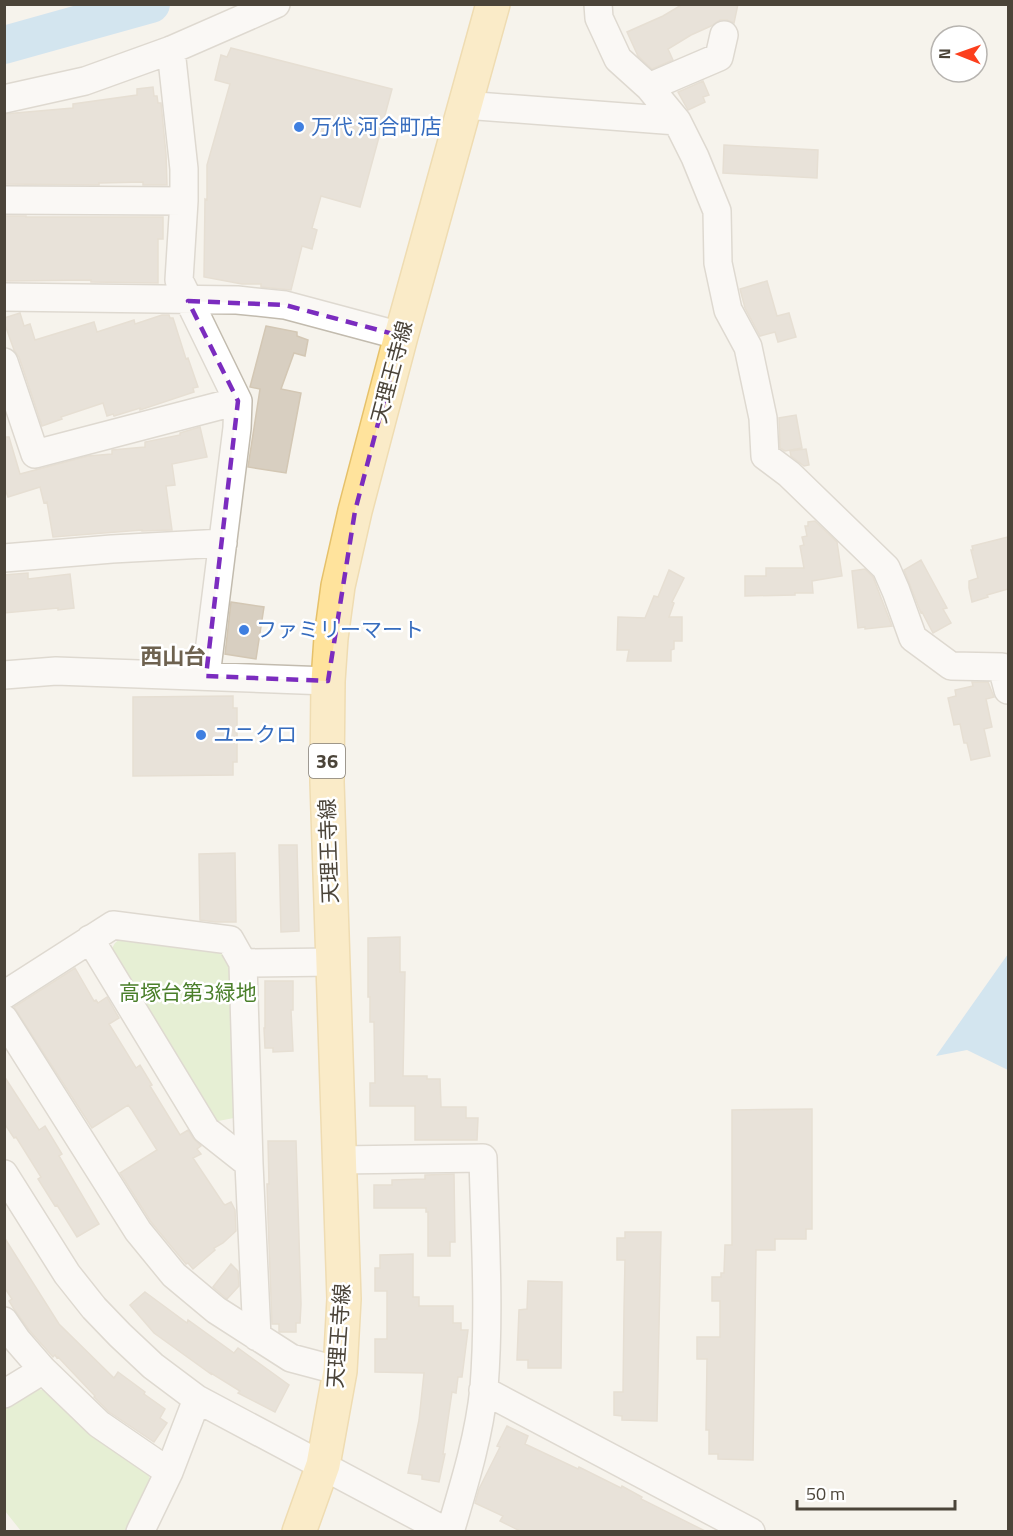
<svg xmlns="http://www.w3.org/2000/svg" width="1013" height="1536" viewBox="0 0 1013 1536" font-family="'Titillium Web','Noto Sans JP',sans-serif">
  <style>
    .green { fill: #d2eab5 }
    .water { fill: #a9d4f2 }
    .lines { fill: none; stroke-linecap: round; stroke-linejoin: round }
    .river { stroke: #a9d4f2; stroke-width: 38 }
    .building { fill: #d8cfc1; stroke: #d3c7b4; stroke-width: 1.5 }
    .minor-casing { stroke: #c2bbae; stroke-width: 30 }
    .major-casing { stroke: #e6c16a; stroke-width: 36 }
    .minor { stroke: #fff; stroke-width: 27 }
    .major { stroke: #ffe39c; stroke-width: 33 }
    .marked { fill: none; stroke: #7b2cbf; stroke-width: 4.5; stroke-dasharray: 12 8; stroke-linejoin: round }
    .shop-dot { fill: #3f7fe0; stroke: #fff; stroke-width: 2 }
    .labels { text-anchor: middle; stroke-width: 5; stroke-linejoin: round; paint-order: stroke }
    .shield { fill: #fff; stroke: #817c74; stroke-width: 1.5 }
    .shield-label { font-size: 20px; font-weight: bold; fill: #4b4439 }
    .shop-label { font-size: 21px; fill: #366cbe; stroke: #fff; text-anchor: start }
    .street-label { font-size: 21px; fill: #4b4439; stroke: #fff }
    .park-label { font-size: 21px; fill: #4a7f2a; stroke: #fff }
    .neighbourhood-label { font-size: 22px; font-weight: bold; fill: #6e6250; stroke: #fff }
  </style>
  <rect width="100%" height="100%" fill="#f6f3ec"/>
  <path class="green" d="M121,938L221,948L232,956L239,1117L213,1122L111,950L115,943Z
    M34,1388L50,1392L147,1472L154,1488L131,1531H21L5,1511V1406Z"/>
  <path class="water" d="M1008,954V1070L967,1050L936,1056Z"/>
  <g class="lines">
    <path class="river" d="M4,45L151,4"/>
  </g>
  <path class="building" d="M683,4H738L734,23L727,20H720L711,26L691,35L668,49L673,60L652,69L638,56L627,32L663,16Z
    M231,48L392,89L360,207L321,196L312,228L317,230L312,249L302,246L291,290L261,287V284H242L204,277L205,199L207,200V165L230,84L215,80L221,55L227,57Z
    M703,81L709,95L703,97L705,102L688,110L678,92Z
    M153,87L154,96H157L158,103H161L166,154L167,185H143V182L99,183V185L4,184V114L73,108V104L137,95V89Z
    M724,145L818,150L817,178L723,173Z
    M4,216H26V217H163V239H158V283L91,282V280L4,281Z
    M767,281L777,316L789,313L796,337L778,342L775,332L760,336L745,308L740,289Z
    M20,313L24,326L30,324L35,340L94,322L97,332L134,320L135,324L162,315H169L170,318H173L186,359L188,358L198,387L193,388L194,392L140,410V408L114,416L113,414L107,416L103,403L61,417L62,419L42,426L19,357L14,350L4,322V318Z
    M266,326L297,332V336L308,340L305,356L294,353L281,389L301,393L286,473L248,467L260,389L250,387Z
    M796,415L802,448L785,451L780,448L779,418Z
    M200,427L207,457L172,464L175,485L166,486L172,530L142,531V530L53,537L47,502L44,503L40,487L8,497L4,486V437H9L20,474L88,456L112,454V450L145,447V442L180,435V433L183,432Z
    M806,449L809,465L804,466L791,456L790,451Z
    M815,521L837,542L842,576L812,581L813,593H795V595L745,596V576H766V568H804L800,546L804,545L802,537L807,536L805,526H808V522Z
    M1008,537V589L987,595L988,597L972,602L969,588V581L978,578L971,550H973L972,546Z
    M921,560L947,608L943,609L951,623L933,633L922,612L921,613L904,570Z
    M865,569L873,577L892,626L865,629V627L858,628L852,571Z
    M669,570L684,578L672,602L674,603L669,617H682V641H674V649L671,650V661H627L629,650H617L618,617L645,618L654,596L658,597Z
    M28,573V579L70,574L74,608L58,610V608L4,613V575Z
    M231,602L264,607L256,659L225,654Z
    M972,682H988L994,697L986,699L992,727L984,729L990,756L971,760L967,743H964L960,724L954,725L948,698L956,696L955,690L973,686Z
    M233,696V708H237V762H233V775L133,776V697Z
    M279,845H297L299,931L281,932Z
    M235,853L236,922H216L200,920L199,854Z
    M400,937V972H405L403,1076H427V1079H440L441,1107H466V1118H478L477,1140H415V1106H370V1083H375L374,1022H370V997H368V938Z
    M75,968L94,1001L96,1000L98,1003L107,997L119,1018L109,1024L136,1068L140,1065L152,1085L150,1086L180,1135L188,1130L193,1138L201,1146L197,1149L201,1154L193,1158L223,1203L225,1205L231,1202L235,1210L236,1231L223,1243L214,1248L215,1250L193,1269L188,1263L186,1264L151,1222L120,1173L157,1150L132,1110L128,1105L92,1128L14,1007Z
    M265,981H293V1010H291L293,1051L273,1052V1048H265L264,1028H265Z
    M4,1076L39,1130L45,1126L62,1154L59,1156L99,1224L77,1237L57,1205L55,1206L38,1179L41,1177L16,1137L14,1138L4,1123Z
    M812,1109V1229H806V1239H775V1250H756L753,1460L718,1459V1454H709V1430H706L707,1359H697V1337H720V1301H712V1277H721V1273H724L725,1245H732V1110Z
    M268,1141H296L301,1304L300,1323H296V1332H279V1324H272L268,1218L267,1184H269Z
    M454,1174L455,1242H450V1256H428V1212H426V1208H374V1185H392V1180L425,1179V1175Z
    M625,1232H661L657,1421L622,1420V1416L614,1415V1392H623L624,1311L625,1260H617V1238H625Z
    M4,1237L59,1324L114,1378L118,1372L145,1392L144,1394L165,1409L160,1418L167,1423L154,1442L109,1412L94,1397L95,1396L58,1357L57,1358L55,1355L53,1357L29,1330L14,1309L9,1301L12,1299L4,1287Z
    M413,1254V1297H419V1306H453V1323H461V1330H468L462,1377H458L456,1393L452,1392L443,1454H445L439,1482L422,1479V1475L408,1473L419,1420L424,1373L375,1372V1339H387V1291H375V1268H380V1255Z
    M231,1264L238,1271L239,1286L227,1299L213,1287Z
    M528,1281L562,1282L561,1368H528V1360H517L519,1310L527,1309Z
    M145,1292L187,1323L188,1320L234,1353L238,1348L289,1385L275,1412L238,1393L240,1391L211,1373V1374L154,1333L130,1305Z
    M507,1426L528,1436L525,1444L578,1469L579,1467L621,1488L622,1486L642,1497L641,1499L707,1532H522L500,1521L503,1516L475,1503L479,1489L500,1447L497,1446Z"/>
  <g class="lines">
    <defs>
      <path id="minor" d="M598,4L599,18L618,59L649,87L677,121L695,157L717,211L718,263L728,310L748,347L763,418L765,456L789,474L886,568L896,591L913,638L951,666L1002,667L1008,690
        M171,50L184,169V201L179,280L238,401L237,428L206,676
        M649,87L719,57L724,35
        M4,99L85,81L171,50L276,4
        M464,105L677,121
        M4,200L184,201
        M4,297L237,300L285,305L401,336
        M4,362L35,454L238,401
        M4,558L112,549L223,543
        M4,675L56,671L328,681
        M90,939L206,1130L249,1164
        M243,963L249,1164L257,1337
        M4,995L113,925L230,940L243,963L333,962
        M4,1019L138,1231L174,1275L216,1310L291,1358L340,1371
        M339,1160L483,1158C485,1235 490,1312 484,1388C479,1437 464,1485 450,1532
        M4,1174L67,1274L94,1308L120,1335L153,1366L197,1399L447,1532
        M4,1321L17,1340L43,1370L99,1424L169,1472
        M483,1390L751,1532
        M4,1394L43,1370
        M140,1532L169,1472L197,1399"/>
      <path id="major" d="M299,1532L323,1465L340,1371L344,1299L327,782L328,681L331,638L338,586L355,511L401,336L493,4"/>
    </defs>
    <use href="#minor" class="minor-casing"/>
    <use href="#major" class="major-casing"/>
    <use href="#minor" class="minor"/>
    <use href="#major" class="major"/>
  </g>
  <path d="M0 0H1013V1536H0ZM188,301L285,305L401,336L355,511L328,681L206,676L238,401Z" fill="#f6f3ec" fill-opacity=".55" fill-rule="evenodd"/>
  <path class="marked" d="M188,301L285,305L401,336L355,511L328,681L206,676L238,401Z"/>
  <g class="shop-dot">
    <circle cx="299" cy="127" r="6"/>
    <circle cx="244" cy="630" r="6"/>
    <circle cx="201" cy="735" r="6"/>
  </g>
  <g class="labels">
    <rect class="shield" x="309" y="744" width="36" height="34" rx="4.5"/>
    <g class="shield-label">
      <text x="327" y="768">36</text>
    </g>
    <g class="shop-label">
      <text x="311" y="134">万代 河合町店</text>
      <text x="256" y="637">ファミリーマート</text>
      <text x="213" y="742">ユニクロ</text>
    </g>
    <g class="street-label">
      <text transform="translate(392 372) rotate(-75)" y="7">天理王寺線</text>
      <text transform="translate(329 851) rotate(-92)" y="7">天理王寺線</text>
      <text transform="translate(339 1336) rotate(-86)" y="7">天理王寺線</text>
    </g>
    <g class="park-label">
      <text x="188" y="1000">高塚台第3緑地</text>
    </g>
    <g class="neighbourhood-label">
      <text x="173" y="664">西山台</text>
    </g>
  </g>
  <rect width="1013" height="1536" fill="none" stroke="#4b4439" stroke-width="12"/>
  <g transform="translate(959 54) rotate(271)"><circle r="28" fill="#ffffff" stroke="#b7b4b0" stroke-width="1.5"/>
  <path d="M0-4.5L10 22L0 15L-10 22Z" fill="#fc3f1d"/>
  <text y="-9" font-size="16" font-weight="bold" text-anchor="middle" fill="#4b4439">N</text>
  </g>
  <path d="M797 1500v9h158v-9" fill="none" stroke="#4b4439" stroke-width="3"/>
  <text x="806" y="1500" font-size="18" fill="#4b4439" stroke="#ffffff" stroke-width="4.5" paint-order="stroke">50 m</text>
</svg>
